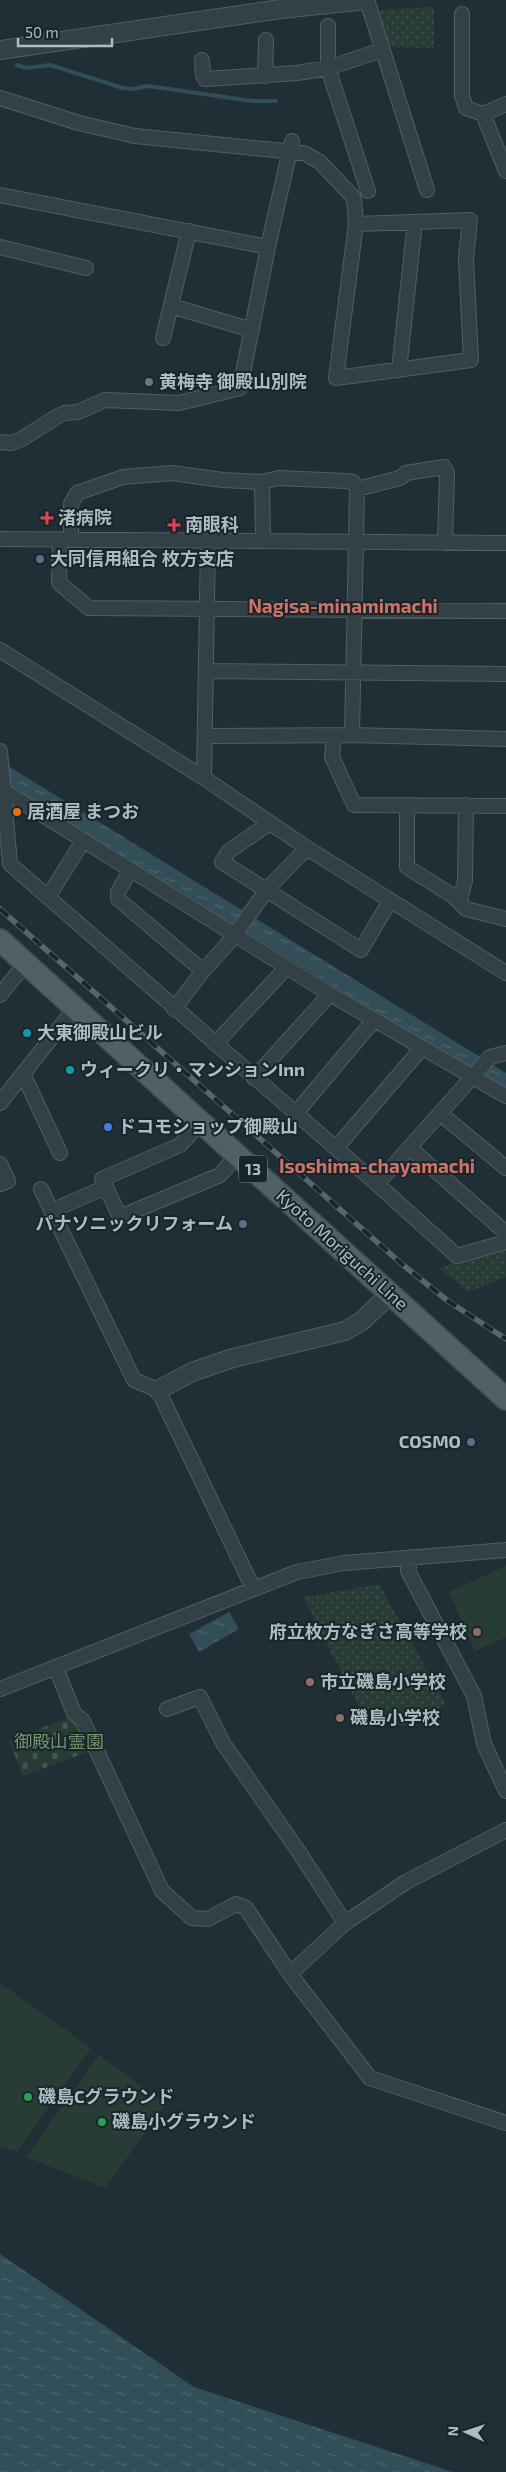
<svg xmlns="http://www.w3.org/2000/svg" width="506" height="2472" viewBox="0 0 506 2472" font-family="'Exo 2','Noto Sans JP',sans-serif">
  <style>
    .grass { fill: #263c35 }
    .cemetery { fill: url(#cemetery-stones) }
    .park { fill: url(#park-dots) }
    .water { fill: url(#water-ripples) }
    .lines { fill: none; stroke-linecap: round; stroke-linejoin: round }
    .stream { stroke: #324f59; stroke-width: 4 }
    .minor-casing { stroke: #515e64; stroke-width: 16 }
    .tertiary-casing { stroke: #515e64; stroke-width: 20 }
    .primary-casing { stroke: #404c52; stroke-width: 24 }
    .minor { stroke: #334046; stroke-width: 14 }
    .tertiary { stroke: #334046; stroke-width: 18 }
    .primary { stroke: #516066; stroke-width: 21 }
    .rail-casing { stroke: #55666d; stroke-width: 5.5 }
    .rail { stroke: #19252a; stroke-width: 4; stroke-dasharray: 11; stroke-linecap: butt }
    .worship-dot { fill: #6b7280; stroke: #19252a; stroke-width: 2 }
    .health-dot { fill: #e0444e; stroke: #19252a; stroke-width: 2 }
    .service-dot { fill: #5c6f8a; stroke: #19252a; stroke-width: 2 }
    .food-dot { fill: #e8710a; stroke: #19252a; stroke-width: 2 }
    .culture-dot { fill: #0f9aa8; stroke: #19252a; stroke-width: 2 }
    .shop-dot { fill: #3f7fe0; stroke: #19252a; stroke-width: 2 }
    .education-dot { fill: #8d6e63; stroke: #19252a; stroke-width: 2 }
    .leisure-dot { fill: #2e9e5b; stroke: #19252a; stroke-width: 2 }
    .labels { text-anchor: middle; stroke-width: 4; stroke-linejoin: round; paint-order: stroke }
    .shield { fill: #19252a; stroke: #818f95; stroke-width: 1 }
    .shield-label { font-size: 16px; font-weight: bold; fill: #adbcc3 }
    .poi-label { font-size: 18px; font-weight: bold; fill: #adbcc3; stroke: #19252a; text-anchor: start }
    .street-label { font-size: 18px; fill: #adbcc3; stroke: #19252a }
    .park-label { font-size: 18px; fill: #71976e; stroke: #19252a }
    .neighbourhood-label { font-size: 19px; font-weight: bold; fill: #d07265; stroke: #19252a }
  </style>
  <defs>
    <pattern id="cemetery-stones" width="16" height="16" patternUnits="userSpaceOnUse" patternTransform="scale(1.25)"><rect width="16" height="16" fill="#263c35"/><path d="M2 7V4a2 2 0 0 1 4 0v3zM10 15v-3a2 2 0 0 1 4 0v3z" fill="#435651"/></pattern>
    <pattern id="park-dots" width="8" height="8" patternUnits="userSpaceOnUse" patternTransform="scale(1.25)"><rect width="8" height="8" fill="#263c35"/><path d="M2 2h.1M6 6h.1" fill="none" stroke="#435651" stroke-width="1.8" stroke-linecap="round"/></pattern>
    <pattern id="water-ripples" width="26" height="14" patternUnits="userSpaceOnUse" patternTransform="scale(1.25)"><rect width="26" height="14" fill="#324f59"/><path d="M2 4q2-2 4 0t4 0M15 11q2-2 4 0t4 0" fill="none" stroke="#4d666f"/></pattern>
  </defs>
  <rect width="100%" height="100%" fill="#202f35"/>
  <path class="grass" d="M506,1566V1637L475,1651L449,1592Z
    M0,1983L91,2048L17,2152L0,2146Z
    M99,2055L166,2104L105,2188L26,2157Z"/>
  <path class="cemetery" d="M71,1716L78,1723L90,1751L23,1776L9,1741Z"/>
  <path class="park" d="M434,7V48L387,47L376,10Z
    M506,1245V1277L469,1292L439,1268Z
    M379,1584L446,1704L407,1726L367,1722L303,1597Z"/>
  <path class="water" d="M0,761L506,1073V1093L0,780Z
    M229,1612L239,1629L199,1652L189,1634Z
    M0,2254L194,2387L453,2472H0Z"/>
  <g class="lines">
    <path class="stream" d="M17,65L26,68L50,65L123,88L133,89L148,86L252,101H276"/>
    <defs>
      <path id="minor" d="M367,0L427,190
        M462,14V96L466,108L483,114L506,104
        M328,26V68L368,191
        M202,60L203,75L205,79L297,73L328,68L382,50
        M265,76L266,40
        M0,98L79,123L135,136L304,153L320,162L354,198L356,224L336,378L471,360L466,258L470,220L356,224
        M483,114L506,171
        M0,195L268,247
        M0,247L86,268
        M171,306L252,330
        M163,338L189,231
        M399,370L415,222
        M0,442L11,443L20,440L58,416L65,413L78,412L105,400L179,403L240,388L268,247L292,141
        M262,482L263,541
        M0,539L506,543
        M60,540L59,583L89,608L506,611
        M71,540V504L77,493L123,477L172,473L223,480L262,482L279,478L346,481L353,482L357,489L400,478L406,473L444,467L447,473L445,543
        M0,650L204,778L307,848L506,973
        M207,671L506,674
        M352,735L357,489
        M206,736L352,735L506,739
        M334,736L332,757L354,805L506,806
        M0,751L10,864L377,1184L490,1057L506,1053
        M204,778L208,541
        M1,789L330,994L506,1096
        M407,806V867L453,896L466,909L506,919
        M270,823L229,851L222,862L361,950L390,901
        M130,871L118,892V899L203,971
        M48,897L83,841
        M459,902L465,881L466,805
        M0,995L26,963
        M174,1009L203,971L231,940L268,888L307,848
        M215,1044L287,967
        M24,1076L60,1153
        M254,1078L330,994
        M0,1103L75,1008
        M296,1113L374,1020
        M441,1114L506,1168
        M201,1122L180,1145L102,1179L120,1217L220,1175L237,1155
        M336,1148L421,1049
        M410,1148L506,1233
        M0,1164L8,1181L0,1184
        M377,1184L457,1256L506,1242
        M41,1189L134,1380L158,1390L253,1588
        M51,1211L106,1187
        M411,1557L408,1571L474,1696L484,1744L506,1791
        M56,1668L74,1713L83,1721L162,1891L192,1918L208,1919L236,1904L246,1908L290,1974L370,2078L506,2123
        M0,1689L297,1572L344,1563L506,1550
        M167,1709L200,1697L223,1743L299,1852L345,1923
        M290,1974L345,1923L406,1882L506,1830"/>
      <path id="tertiary" d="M0,50L281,9L366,0
        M158,1390L192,1372L233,1358L345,1331L362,1321L390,1294"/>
      <path id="primary" d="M0,940L506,1399"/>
    </defs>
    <use href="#minor" class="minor-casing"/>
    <use href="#tertiary" class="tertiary-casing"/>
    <use href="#primary" class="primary-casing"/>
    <use href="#minor" class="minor"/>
    <use href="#tertiary" class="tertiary"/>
    <use href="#primary" class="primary"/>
    <defs>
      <path id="rail" d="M0,909L403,1265L448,1301L506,1339"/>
    </defs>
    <use href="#rail" class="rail-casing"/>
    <use href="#rail" class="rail"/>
  </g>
  <circle class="worship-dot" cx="149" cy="382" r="5"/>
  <g class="health-dot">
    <path d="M44.5 510.5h5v5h5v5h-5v5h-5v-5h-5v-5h5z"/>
    <path d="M171.5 517.5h5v5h5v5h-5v5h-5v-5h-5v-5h5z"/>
  </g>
  <g class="service-dot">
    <circle cx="40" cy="559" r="5"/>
    <circle cx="243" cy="1224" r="5"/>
    <circle cx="471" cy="1442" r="5"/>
  </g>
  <circle class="food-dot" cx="17" cy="812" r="5"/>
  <g class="culture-dot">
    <circle cx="27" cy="1033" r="5"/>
    <circle cx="70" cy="1070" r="5"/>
  </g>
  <circle class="shop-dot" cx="108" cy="1127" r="5"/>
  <g class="education-dot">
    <circle cx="477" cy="1632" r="5"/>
    <circle cx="310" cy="1682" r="5"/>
    <circle cx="340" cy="1718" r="5"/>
  </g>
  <g class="leisure-dot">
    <circle cx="28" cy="2097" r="5"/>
    <circle cx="102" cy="2122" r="5"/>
  </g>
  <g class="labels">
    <rect class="shield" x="239" y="1155.5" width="28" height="27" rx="4"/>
    <g class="shield-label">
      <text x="253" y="1175">13</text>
    </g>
    <g class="poi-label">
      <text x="159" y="388">黄梅寺 御殿山別院</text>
      <text x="58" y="524">渚病院</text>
      <text x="185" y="531">南眼科</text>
      <text x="50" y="565">大同信用組合 枚方支店</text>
      <text x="27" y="818">居酒屋 まつお</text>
      <text x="37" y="1039">大東御殿山ビル</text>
      <text x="80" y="1076">ウィークリ・マンションInn</text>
      <text x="118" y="1133">ドコモショップ御殿山</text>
      <text x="233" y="1230" text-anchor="end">パナソニックリフォーム</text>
      <text x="461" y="1448" text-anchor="end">COSMO</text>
      <text x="467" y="1638" text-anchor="end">府立枚方なぎさ高等学校</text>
      <text x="320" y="1688">市立磯島小学校</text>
      <text x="350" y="1724">磯島小学校</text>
      <text x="38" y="2103">磯島Cグラウンド</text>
      <text x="112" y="2128">磯島小グラウンド</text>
    </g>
    <g class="street-label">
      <text transform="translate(342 1250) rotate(42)" y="6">Kyoto Moriguchi Line</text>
    </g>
    <g class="park-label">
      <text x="59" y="1748">御殿山霊園</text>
    </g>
    <g class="neighbourhood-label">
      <text x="343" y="613">Nagisa-minamimachi</text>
      <text x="377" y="1173">Isoshima-chayamachi</text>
    </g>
  </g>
  <g transform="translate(466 2432) rotate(273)" stroke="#19252a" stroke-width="4" paint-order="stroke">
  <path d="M0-4L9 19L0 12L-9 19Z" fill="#adbcc3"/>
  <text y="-8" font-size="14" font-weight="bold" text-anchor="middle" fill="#adbcc3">N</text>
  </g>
  <path d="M18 38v8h94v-8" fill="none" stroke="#adbcc3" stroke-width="2.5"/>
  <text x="25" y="38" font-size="15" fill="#adbcc3" stroke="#19252a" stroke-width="4" paint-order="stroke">50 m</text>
</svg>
